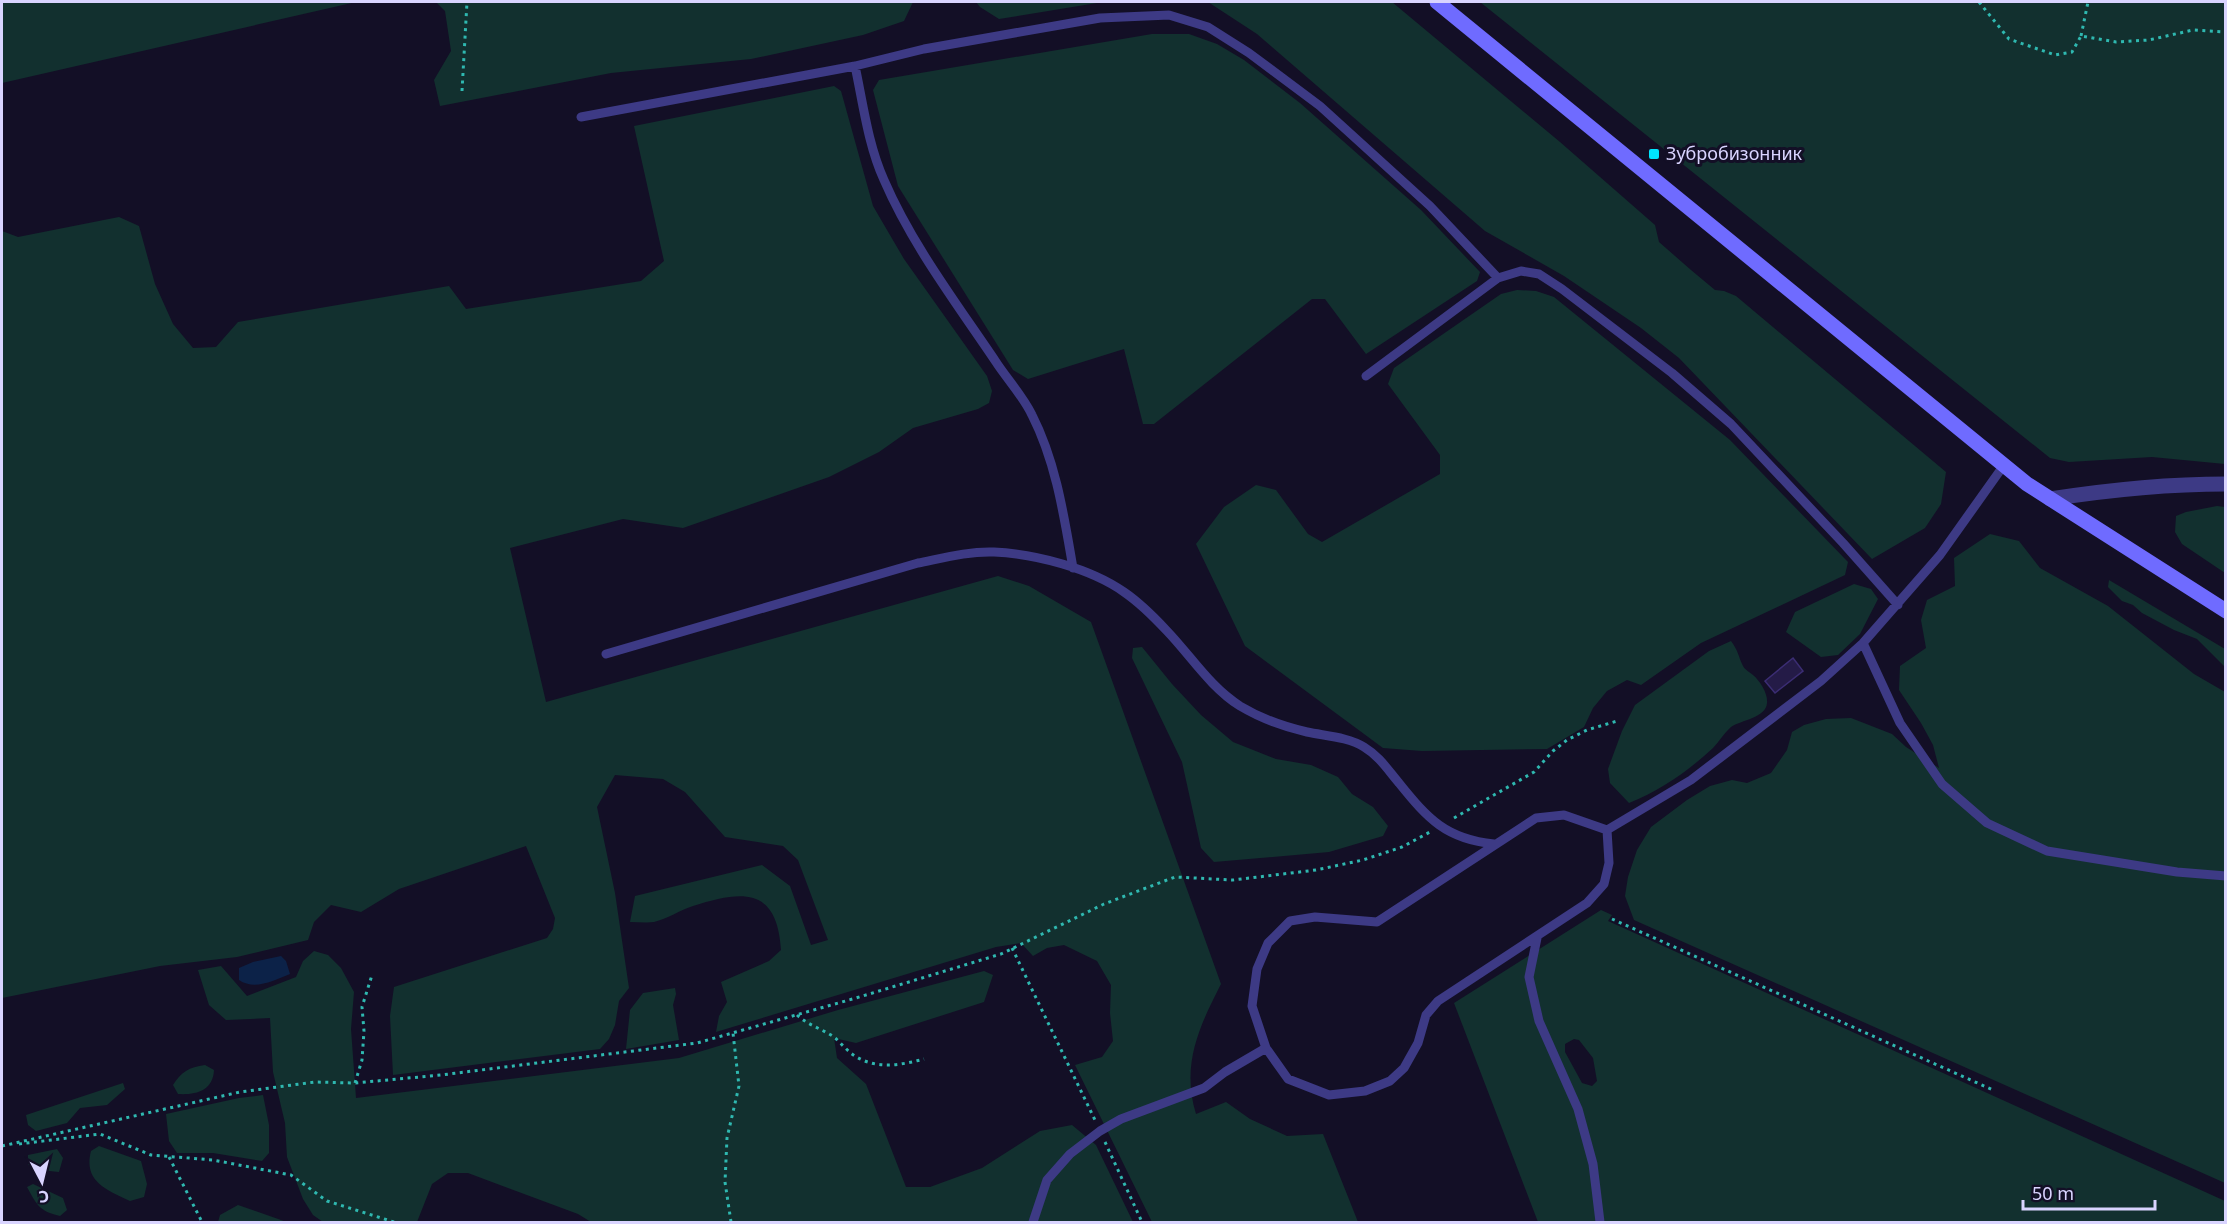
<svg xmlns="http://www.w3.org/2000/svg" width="2227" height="1224" viewBox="0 0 2227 1224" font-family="'Noto Sans',sans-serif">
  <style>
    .green { fill: #12302f; fill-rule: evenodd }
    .water { fill: #0c2248 }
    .building { fill: #241b47; stroke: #3b2d73; stroke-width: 1.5 }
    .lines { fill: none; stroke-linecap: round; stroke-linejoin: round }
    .path { stroke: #2fb8b0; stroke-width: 3; stroke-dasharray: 3 4.5; stroke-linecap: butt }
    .service { stroke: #3d3a85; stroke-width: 9 }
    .minor { stroke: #3d3a85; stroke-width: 15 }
    .secondary { stroke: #6f6bff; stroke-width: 15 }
    .poi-dot { fill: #00e5ff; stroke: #130f26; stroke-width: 2 }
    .labels { text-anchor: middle; stroke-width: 6; stroke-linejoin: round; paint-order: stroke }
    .poi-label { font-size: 18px; fill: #d9d4ff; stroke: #130f26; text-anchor: start }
  </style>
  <rect width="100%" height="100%" fill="#130f26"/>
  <path class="green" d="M2,2H356L2,83Z
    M436,2H913L904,21L863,35L751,59L611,73L440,106L434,80L451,51L445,11Z
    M976,2H1103L999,19L980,7Z
    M1208,2H1392L1560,142L1655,225L1659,242L1691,270L1715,290L1724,291L1736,296L1946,472L1941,504L1925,528L1872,559L1679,358L1641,328L1564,276L1485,231L1257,34Z
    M1480,2H2225V464L2152,457L2069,462L2050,458Z
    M1152,34H1189L1217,44L1244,60L1300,103L1421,210L1480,272L1477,281L1366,354L1325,299H1312L1154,424H1143L1124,349L1028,379L1013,370L898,186L873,90L879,80Z
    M834,86L841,91L873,206L904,259L987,376L992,391L989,403L978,409L913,428L879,452L829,477L683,528L623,519L510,548L546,702L998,576L1029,586L1091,622L1221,984C1199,1027 1181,1065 1196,1114L1226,1102L1250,1119L1287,1136L1323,1134L1358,1222H1152L1075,1065L1102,1057L1113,1041L1110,1013L1111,985L1097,961L1064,945L1047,948L1033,956L1021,943L996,947L716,1032L719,1016L727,1002L721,982L769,961L781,950C777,887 743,890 693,906C680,910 667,919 654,922C647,923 638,922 630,922L635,896L762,865L790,886L811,945L828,940L798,860L783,846L725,837L685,792L663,779L615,775L597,807L615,893L629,988L619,1001L615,1025L609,1039L600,1049L393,1075L390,1016L394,987L547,938L553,929L555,918L526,846L399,889L361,912L331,905L314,922L308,940L237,957L160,966L2,998V231L18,237L119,217L139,226L155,284L173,324L193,348L216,347L238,322L449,286L466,309L641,281L664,261L634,126Z
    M1517,290L1536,291L1554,297L1730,440L1848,562L1845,575L1701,643L1641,685L1627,680L1607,691L1593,708L1584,727L1547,749L1422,751L1383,748L1245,646L1196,544L1224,507L1256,485L1276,490L1308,534L1322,542L1440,474V455L1388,384L1394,368L1501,294Z
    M2217,506L2225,507V573L2182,544L2175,532L2176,516L2186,512Z
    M1990,534L2019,541L2040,568L2108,606L2194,674L2225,692V1183L1634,920L1625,896L1628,877L1637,850L1651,827L1687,800L1710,786L1732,780L1747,783L1771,773L1787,750L1792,732L1804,725L1826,719L1851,718L1892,734L1906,747L1939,768L1933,745L1921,723L1899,690L1900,666L1926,648L1921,620L1927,600L1955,586L1954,558Z
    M2109,580L2225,649V667L2197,639L2174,630L2142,613L2133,605L2122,601L2108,587Z
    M1854,584L1871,589L1878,599L1860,634L1838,655L1821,657L1786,632L1795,612Z
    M1731,641C1739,652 1738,656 1743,666C1745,670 1750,672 1753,675C1760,681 1768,693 1767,703C1766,718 1741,720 1731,727C1724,733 1719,742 1713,748C1687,772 1661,790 1629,803L1610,783L1608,769L1622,731L1635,705L1709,651Z
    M1142,647L1172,684L1201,715L1233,742L1276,759L1311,765L1338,777L1352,794L1373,807L1388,826L1383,836L1329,852L1214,862L1201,848L1182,762L1132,658L1133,648Z
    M1601,910L1612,915L1608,921L2225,1201V1222H1538L1454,1003ZM1574,1039L1579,1040L1593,1058L1597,1081L1592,1086L1582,1083L1565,1052V1044Z
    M314,951L328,955L341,968L354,992L351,1029L356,1098L679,1058L838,1010L984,971L993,975L984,1002L856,1043L834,1038L837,1058L866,1084L906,1187H930L982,1168L1040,1131L1072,1125L1096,1145L1133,1222H591L578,1214L468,1173H448L432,1184L417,1222H323L313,1215L303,1199L287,1157L285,1123L273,1072L270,1018L226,1020L209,1005L198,970L221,966L247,996L296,977L303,961Z
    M675,988L676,994L673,1005L679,1040L626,1049L630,1010L643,993Z
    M205,1065L214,1070C213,1091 196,1095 178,1094L173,1085C181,1072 189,1067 205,1065Z
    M123,1083L125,1089L107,1105L80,1108L67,1123L36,1131L28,1125L26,1115Z
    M263,1095L269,1125V1153L262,1161L213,1153H177L169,1141L166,1114L239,1098Z
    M99,1146L141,1161L147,1184L144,1197L130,1201C107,1190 83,1182 91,1151Z
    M57,1149L63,1158L59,1172L40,1170L28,1165V1155Z
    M33,1184L63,1198L67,1210L60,1216C39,1211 37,1205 27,1187Z
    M238,1205L281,1220L286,1222H218L220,1215Z"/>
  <path class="water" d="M281,956L286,961L290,974C274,980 255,991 239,980V968L253,962Z"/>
  <path class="building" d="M1793,658L1803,671L1775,693L1765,681Z"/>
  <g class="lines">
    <path class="path" d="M1979,2L2009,39L2055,55L2072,52L2081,36L2116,42L2149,40L2193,30L2226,32
      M2081,36L2088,2
      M462,91L467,2
      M1454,818L1534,772L1553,751L1567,740L1587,730L1617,721
      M1612,919L1993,1090
      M1012,948L1095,1120
      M797,1015C808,1025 822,1029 834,1037C841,1043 847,1051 855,1056C877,1070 901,1065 924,1059
      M355,1083L362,1060L364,1031L362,1007L372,975
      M1105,1142L1142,1222
      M19,1144L100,1134L151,1155L213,1160L291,1175L327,1201L394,1222
      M2,1146L240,1092L315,1082L355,1083L441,1075L697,1043L856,998L1001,954L1104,904L1175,877L1233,880L1316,870L1363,860L1402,847L1430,832
      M169,1157L202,1222
      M731,1222L725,1182L727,1138L739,1086L733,1033"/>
    <path class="service" d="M855,66C863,103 868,145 884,180C912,245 957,304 996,362C1007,379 1023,396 1032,415C1056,462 1064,516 1073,568
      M581,117L855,66L924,49L1100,18L1169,15L1208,27L1249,53L1320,106L1430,206L1498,278
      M1366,376L1498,278L1521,271L1539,274L1562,289L1672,373L1731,424L1843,543L1898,605
      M1863,643L1900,723L1942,784L1987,823L2047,851L2177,872L2226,876
      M606,654L918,563C943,558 969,551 994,552C1035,554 1090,568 1124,592C1140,603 1154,617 1167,631C1191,656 1210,687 1240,706C1260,718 1285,727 1307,732C1326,736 1348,737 1364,747C1379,756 1388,770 1399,783C1428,819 1446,839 1494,844
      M1564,815L1607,830L1609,863L1604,884L1587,903L1438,1001L1426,1015L1418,1043L1404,1068L1390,1081L1365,1091L1329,1095L1288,1079L1266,1048L1252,1006L1257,969L1268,943L1290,921L1315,917L1377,922L1536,818Z
      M1607,830L1691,780L1821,681L1863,643L1940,555L2004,465
      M1537,938L1529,977L1539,1021L1578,1109L1593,1164L1600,1222
      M1033,1222L1047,1180L1070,1154L1100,1131L1121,1119L1204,1088L1225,1072L1266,1048"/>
    <path class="minor" d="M2050,499C2108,490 2166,484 2226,484"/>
    <path class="secondary" d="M1437,2L2027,484L2226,611"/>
  </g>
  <rect class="poi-dot" x="1648" y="148" width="12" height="12" rx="3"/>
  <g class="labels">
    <g class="poi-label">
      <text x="1666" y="160">Зубробизонник</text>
    </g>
  </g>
  <rect width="2227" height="1224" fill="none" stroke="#d9d4ff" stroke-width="6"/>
  <g transform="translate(42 1182) rotate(173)" stroke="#130f26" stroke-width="4.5" paint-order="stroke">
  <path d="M0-4.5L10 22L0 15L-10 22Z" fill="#d9d4ff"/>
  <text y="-9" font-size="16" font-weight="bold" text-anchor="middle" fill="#d9d4ff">С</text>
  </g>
  <path d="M2023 1200v9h132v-9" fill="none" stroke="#d9d4ff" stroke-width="3"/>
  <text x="2032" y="1200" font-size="18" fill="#d9d4ff" stroke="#130f26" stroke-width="4.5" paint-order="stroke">50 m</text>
</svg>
